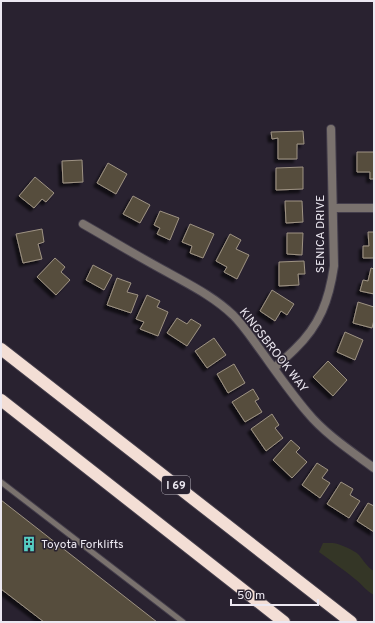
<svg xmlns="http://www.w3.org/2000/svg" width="375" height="623" viewBox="0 0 375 623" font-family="Overpass,sans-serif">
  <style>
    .green { fill: #343626 }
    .building { fill: #564d3e; stroke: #9e9383; filter: url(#shadow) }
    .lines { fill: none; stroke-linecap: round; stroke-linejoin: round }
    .service-casing { stroke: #443e4b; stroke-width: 7 }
    .minor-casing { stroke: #443e4b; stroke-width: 10 }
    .motorway-casing { stroke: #443e4b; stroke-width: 14 }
    .service { stroke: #7a726e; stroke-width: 5 }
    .minor { stroke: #7a726e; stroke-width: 8 }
    .motorway { stroke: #f3ded5; stroke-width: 12 }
    .labels { text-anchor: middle; stroke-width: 3; stroke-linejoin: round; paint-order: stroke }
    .shield { fill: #292230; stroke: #b2adb7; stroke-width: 1 }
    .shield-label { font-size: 11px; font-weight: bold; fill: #ece8f1 }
    .street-label { font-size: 12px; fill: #ece8f1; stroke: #292230 }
    .poi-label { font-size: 12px; fill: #ece8f1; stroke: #292230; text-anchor: start }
  </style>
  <defs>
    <filter id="shadow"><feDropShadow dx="-3.5" dy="3.5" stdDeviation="1" flood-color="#0009"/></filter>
  </defs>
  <rect width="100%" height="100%" fill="#292230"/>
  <path class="green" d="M323,543C326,543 330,543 333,543C340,544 354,550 359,555C364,561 367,567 374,571V595C366,591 362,584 355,579C343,569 331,561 319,552Z"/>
  <path class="building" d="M303,131L304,144H297V159H278V138L272,139L271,132Z
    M357,152H374V179H370V172H357Z
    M82,160L83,182L63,183L62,161Z
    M108,163L127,174L116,194L97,183Z
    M303,167V189L276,190V168Z
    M35,177L54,193L46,202L42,199L34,208L19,196Z
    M133,196L150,205L140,223L123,214Z
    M285,201H302L303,222L286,223Z
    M160,211L179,218L170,240L157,234L160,228L154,225Z
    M190,224L214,234L203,258L190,253L192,246L182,242Z
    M42,229L44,242L38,244L42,259L23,263L16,234Z
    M368,232H374V258H363V246H369Z
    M287,233H303L302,255L287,254Z
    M230,234L241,240L236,249L249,255L237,279L224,272L227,267L216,261Z
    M55,258L65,267L61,272L70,280L56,295L37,277Z
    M304,261L305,274H298L299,285L279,286V262Z
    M93,265L112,275L104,290L86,280Z
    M371,268L374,269V294L360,291L363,280L368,281Z
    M117,278L131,283L127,292L138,295L131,313L107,305Z
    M272,290L294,304L287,315L281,311L275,321L260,311Z
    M147,295L160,301L157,307L168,312L158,336L140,329L144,322L136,319Z
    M358,302L374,307V320L372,328L353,323Z
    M177,318L187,324L191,319L201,325L187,346L167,333Z
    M345,332L363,340L355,360L337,352Z
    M214,338L226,355L207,368L195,351Z
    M328,361L347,380L333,396L313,377Z
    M234,364L245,383L228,393L217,374Z
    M253,389L259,399L255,401L262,412L245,422L232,402Z
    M272,414L279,425L275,428L283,438L266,451L251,429Z
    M291,440L300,448L296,452L307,462L292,478L273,460Z
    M317,463L328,470L322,478L330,483L320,498L302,485Z
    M341,482L353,489L350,495L360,501L349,518L327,504Z
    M1,500L157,622H44L1,589Z
    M368,503L374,506V532L357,521Z"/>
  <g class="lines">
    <defs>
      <path id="service" d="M1,482L183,622"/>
      <path id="minor" d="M333,208H374
        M83,224C111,240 139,257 167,272C190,285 213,296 233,315C243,325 251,337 259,348C275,370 290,392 307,412C325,434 351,451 374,468
        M274,368C281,362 288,356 295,349C320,325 329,300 334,266L331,129"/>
      <path id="motorway" d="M1,349L351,622
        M1,400L284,622"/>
    </defs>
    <use href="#service" class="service-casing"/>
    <use href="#minor" class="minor-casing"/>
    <use href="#motorway" class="motorway-casing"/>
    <use href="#service" class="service"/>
    <use href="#minor" class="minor"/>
    <use href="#motorway" class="motorway"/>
  </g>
  <defs>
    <symbol id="building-bare" viewBox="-9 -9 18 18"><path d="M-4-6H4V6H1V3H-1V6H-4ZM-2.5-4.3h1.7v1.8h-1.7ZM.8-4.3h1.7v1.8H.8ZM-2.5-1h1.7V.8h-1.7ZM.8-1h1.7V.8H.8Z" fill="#56cec3" stroke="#292230" stroke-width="2.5" paint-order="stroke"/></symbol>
  </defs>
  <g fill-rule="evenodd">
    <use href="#building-bare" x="18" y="533" width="22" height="22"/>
  </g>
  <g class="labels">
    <rect class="shield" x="162" y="476" width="28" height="18" rx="3"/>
    <g class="shield-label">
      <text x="176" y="489">I 69</text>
    </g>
    <g class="street-label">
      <text transform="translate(320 234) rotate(-90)" y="4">SENICA DRIVE</text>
      <text transform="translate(274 350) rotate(52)" y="4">KINGSBROOK WAY</text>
    </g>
    <g class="poi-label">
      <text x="41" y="548">Toyota Forklifts</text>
    </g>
  </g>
  <rect width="375" height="623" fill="none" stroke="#ece8f1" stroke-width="4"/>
  <path d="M231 599v6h87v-6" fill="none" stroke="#ece8f1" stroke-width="2"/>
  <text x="237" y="599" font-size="12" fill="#ece8f1" stroke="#292230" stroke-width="3" paint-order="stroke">50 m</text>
</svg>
